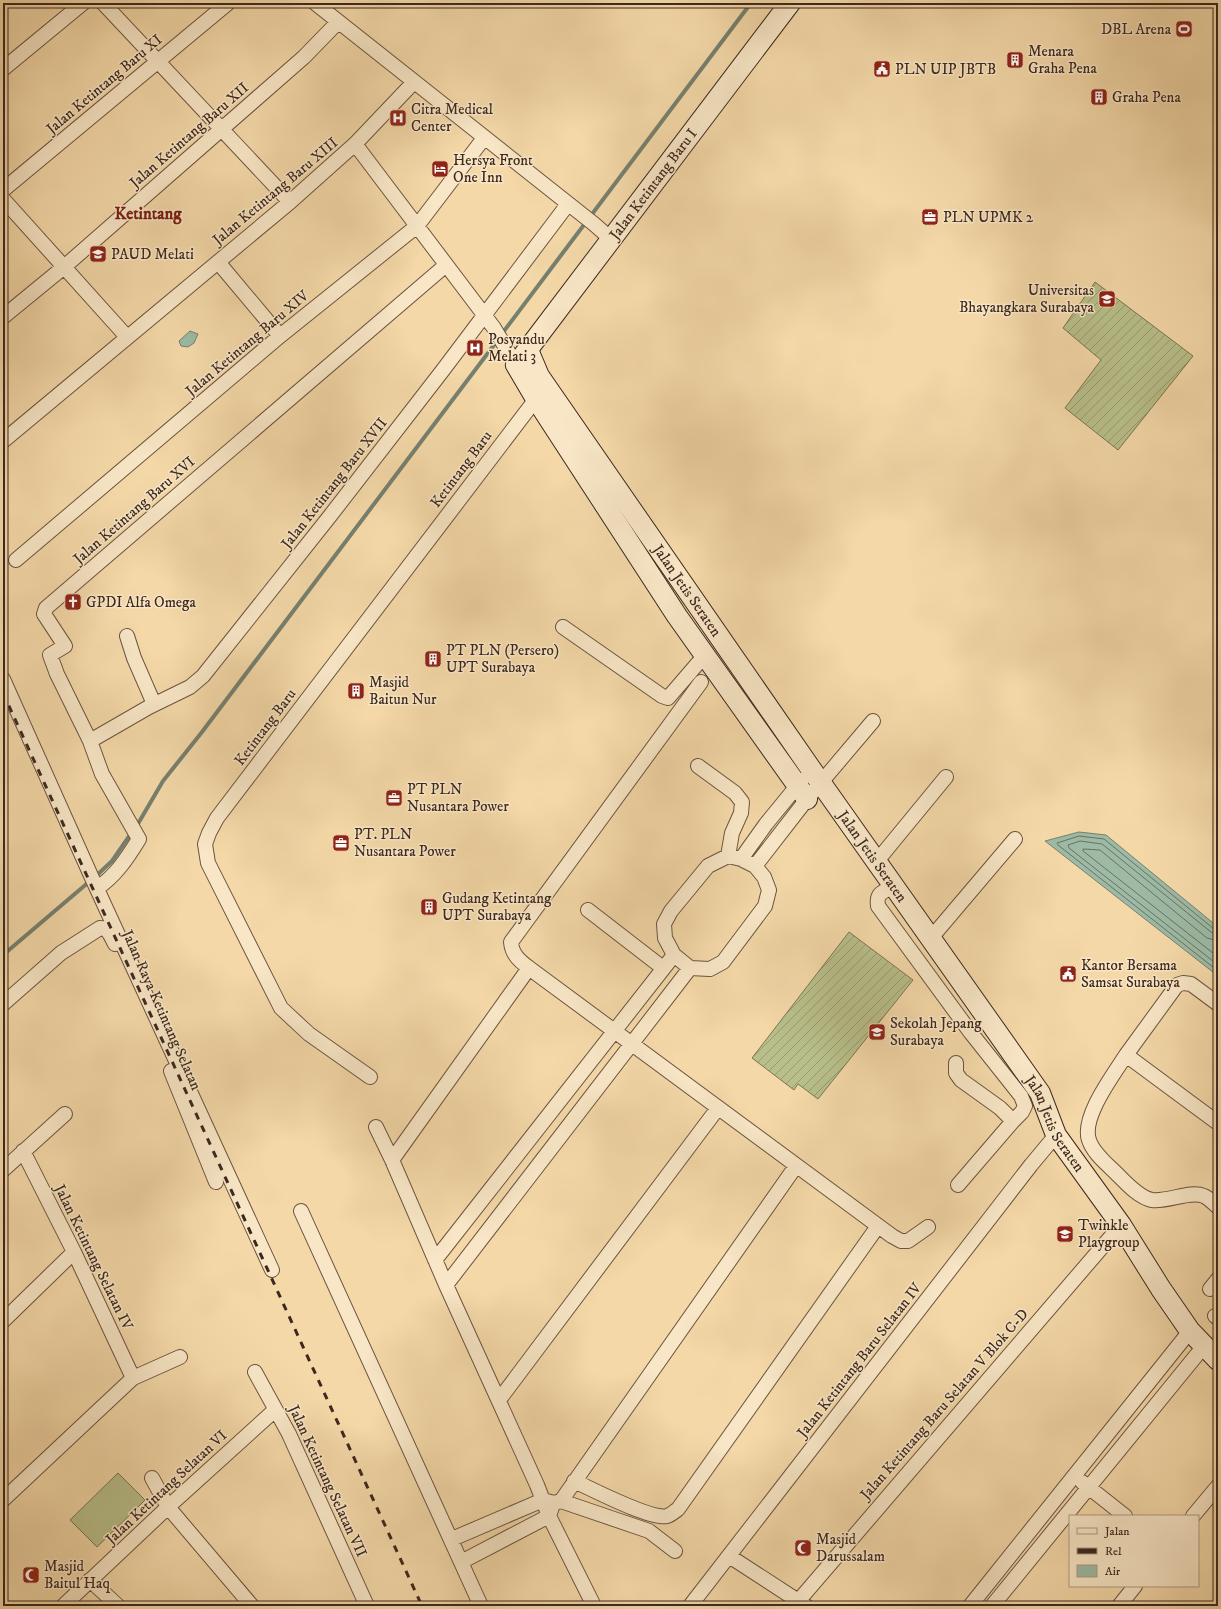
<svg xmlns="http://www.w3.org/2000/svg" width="1221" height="1609" viewBox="0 0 1221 1609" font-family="'IM FELL DW Pica',serif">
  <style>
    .garden { fill: url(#garden-furrows); stroke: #7a7454 }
    .pitch { fill: #b8bf8a; stroke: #7a7454 }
    .water { fill: #9cbaa5; stroke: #76806f }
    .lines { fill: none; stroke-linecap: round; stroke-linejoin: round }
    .shore { stroke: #6c7162; stroke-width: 1 }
    .stream { stroke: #76806f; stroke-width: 4 }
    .street-casing { stroke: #6b5441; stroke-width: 16 }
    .secondary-casing { stroke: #3d281f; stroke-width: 22 }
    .street { stroke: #f8e6c6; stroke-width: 14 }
    .secondary { stroke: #f8e6c6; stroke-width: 20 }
    .rail { stroke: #3d281f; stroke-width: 3; stroke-dasharray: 7 7; stroke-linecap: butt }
    .labels { text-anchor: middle; stroke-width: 3; stroke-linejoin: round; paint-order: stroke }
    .poi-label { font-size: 15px; fill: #3d281f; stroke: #f8e6c6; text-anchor: start }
    .street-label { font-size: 15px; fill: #3d281f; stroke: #f8e6c6 }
    .quarter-label { font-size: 17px; font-weight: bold; fill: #7a1f14; stroke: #f8e6c6 }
  </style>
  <defs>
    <pattern id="garden-furrows" width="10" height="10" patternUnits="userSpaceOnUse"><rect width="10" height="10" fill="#b8bf8a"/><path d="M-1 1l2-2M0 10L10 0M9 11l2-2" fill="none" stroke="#979b70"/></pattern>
  </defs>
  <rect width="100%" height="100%" fill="#f4d8a8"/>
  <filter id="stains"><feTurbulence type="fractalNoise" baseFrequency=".005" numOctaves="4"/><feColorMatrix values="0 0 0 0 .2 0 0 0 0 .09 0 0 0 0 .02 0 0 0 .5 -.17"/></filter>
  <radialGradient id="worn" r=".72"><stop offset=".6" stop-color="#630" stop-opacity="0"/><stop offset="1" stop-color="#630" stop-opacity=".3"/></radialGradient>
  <path class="garden" d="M1095,282L1193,356L1118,450L1065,408L1101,360L1063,328Z
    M849,932L913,980L818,1099L798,1084L794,1090L752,1058Z"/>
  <path class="pitch" d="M118,1473L145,1500L97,1547L70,1520Z"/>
  <path class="water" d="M190,331L198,334L194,343L188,347L181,346L179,341Z
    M1079,832L1106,835L1218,927V976L1045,841Z"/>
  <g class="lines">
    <path class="shore" d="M1218,930L1214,929L1104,839L1079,836L1057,843L1058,845L1218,971
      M1218,935L1211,932L1102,844L1080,841L1068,845L1069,848L1218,965
      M1218,941L1207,938L1100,850L1083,849V851L1218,957"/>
    <path class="stream" d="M501,335L751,3
      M95,877L112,861L139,822L163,781L202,732L497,341
      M3,955L90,881"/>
    <defs>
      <path id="street" d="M103,3L290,202
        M315,3L594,224L611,239
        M3,69L83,3
        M355,144L494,328L516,365
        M3,190L228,3
        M3,199L127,337
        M218,262L280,336
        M3,317L64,267L304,57L338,22
        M3,441L290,202L355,144L414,82
        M16,560L280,336L417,226L484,138
        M563,627L662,696L668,698L705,655
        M127,636L134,658L154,704
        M3,679L92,878L272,1270
        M701,682L511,942C512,955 520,961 529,968L892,1236L901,1241H908L928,1227
        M90,741L149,707L190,687L203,676L330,516L443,370L568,204
        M698,766L735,793L742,802L741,813L732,833L728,856
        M728,856L741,859L755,866L764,877L769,890L765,906L723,962L710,969L690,968L674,955L665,938L664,924L671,911L708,866Z
        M741,859L766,824L802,780
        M877,861L946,777
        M755,866L807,799L873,721
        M894,885C884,893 876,891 878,906L971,1033L1021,1096L1025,1106L1022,1112L1013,1121
        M97,888C115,877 128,857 139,839L102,774L90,741L57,674L50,655L65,646L44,614L46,608L446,265
        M588,910L663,968
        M931,938L1015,839
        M3,1004L61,953L100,928C109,928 111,937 115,944
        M1218,1004L1191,984L1183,983L1177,985L1126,1055L1218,1123
        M1126,1055C1114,1074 1081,1117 1089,1140C1093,1153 1107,1164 1116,1173C1125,1182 1139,1198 1152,1200C1169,1202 1190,1190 1204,1196C1209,1198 1214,1204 1218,1207
        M956,1063V1073L961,1080L1000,1108L1013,1121L958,1185
        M171,1071L216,1182
        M370,1077L309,1034L281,1008L208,863L205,844L209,833L217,818L536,399
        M376,1127L392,1160L446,1285L537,1485L549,1516L594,1606
        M23,1151L74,1252L133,1378
        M392,1160L529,968
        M3,1170L65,1114
        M301,1211L481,1606
        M435,1260L674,955
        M446,1285L690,968
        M1210,1289L1218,1279
        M1215,1316L1218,1318
        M3,1321L74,1252
        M255,1372L289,1434L367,1606
        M499,1400L718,1108
        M152,1478L168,1507L252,1606
        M574,1481C592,1489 651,1520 667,1516C671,1515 675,1511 678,1509L878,1226
        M1082,1482L1125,1516
        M3,1500L133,1378L180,1357
        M561,1501L649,1531L675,1551
        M1193,1516L1218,1486
        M452,1539L543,1500L554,1503L561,1501L796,1166
        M729,1556L806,1606
        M461,1562L549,1516L552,1507
        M90,1580L118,1606
        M63,1606L168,1507L275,1410
        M690,1606L1031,1165L1056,1135
        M794,1606L1121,1225
        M970,1606L1190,1331
        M992,1606L1204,1346
        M1119,1606L1135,1586"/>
      <g id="secondary">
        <path d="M790,3L516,365L536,399L677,616L807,799"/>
        <path id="s1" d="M528,350L539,376L811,769L1040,1093L1056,1135L1121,1225L1161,1289L1190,1331L1218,1360"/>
      </g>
    </defs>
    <use href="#street" class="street-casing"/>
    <use href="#secondary" class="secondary-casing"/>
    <use href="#street" class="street"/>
    <use href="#secondary" class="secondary"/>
    <path class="rail" d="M3,693L422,1606"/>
  </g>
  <defs>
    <symbol id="stadium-square" viewBox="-11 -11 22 22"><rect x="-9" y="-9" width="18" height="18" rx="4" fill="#8f2418" stroke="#f8e6c6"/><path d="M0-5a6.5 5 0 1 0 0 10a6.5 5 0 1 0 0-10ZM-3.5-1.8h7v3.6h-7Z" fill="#fff"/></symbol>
    <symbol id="building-square" viewBox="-11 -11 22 22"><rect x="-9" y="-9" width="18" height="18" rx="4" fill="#8f2418" stroke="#f8e6c6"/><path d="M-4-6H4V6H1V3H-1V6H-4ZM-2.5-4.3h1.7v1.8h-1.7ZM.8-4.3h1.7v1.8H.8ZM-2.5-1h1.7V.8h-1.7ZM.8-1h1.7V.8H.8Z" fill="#fff"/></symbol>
    <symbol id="civic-square" viewBox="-11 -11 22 22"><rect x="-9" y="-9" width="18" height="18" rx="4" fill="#8f2418" stroke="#f8e6c6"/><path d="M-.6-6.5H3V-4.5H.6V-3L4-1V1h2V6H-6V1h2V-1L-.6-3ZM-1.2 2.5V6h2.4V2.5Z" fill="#fff"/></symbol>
    <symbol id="hospital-square" viewBox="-11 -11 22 22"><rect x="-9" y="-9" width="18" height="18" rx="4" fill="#8f2418" stroke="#f8e6c6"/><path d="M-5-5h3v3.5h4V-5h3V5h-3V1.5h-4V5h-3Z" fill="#fff"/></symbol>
    <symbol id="hotel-square" viewBox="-11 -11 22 22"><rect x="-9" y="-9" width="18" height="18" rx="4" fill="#8f2418" stroke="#f8e6c6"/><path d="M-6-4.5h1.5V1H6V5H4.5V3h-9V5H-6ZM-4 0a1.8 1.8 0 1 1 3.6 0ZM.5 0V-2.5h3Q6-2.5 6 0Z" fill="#fff"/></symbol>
    <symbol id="office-square" viewBox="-11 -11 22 22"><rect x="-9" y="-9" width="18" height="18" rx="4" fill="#8f2418" stroke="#f8e6c6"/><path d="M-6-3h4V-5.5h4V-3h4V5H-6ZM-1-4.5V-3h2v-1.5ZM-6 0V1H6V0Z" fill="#fff"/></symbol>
    <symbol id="school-square" viewBox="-11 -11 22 22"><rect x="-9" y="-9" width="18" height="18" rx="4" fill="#8f2418" stroke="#f8e6c6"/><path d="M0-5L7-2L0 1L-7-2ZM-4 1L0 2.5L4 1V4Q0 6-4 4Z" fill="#fff"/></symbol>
    <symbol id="university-square" viewBox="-11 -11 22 22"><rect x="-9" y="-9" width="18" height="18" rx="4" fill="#8f2418" stroke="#f8e6c6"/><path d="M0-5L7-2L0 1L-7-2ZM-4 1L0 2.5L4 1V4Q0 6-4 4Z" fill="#fff"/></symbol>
    <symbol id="church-square" viewBox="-11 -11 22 22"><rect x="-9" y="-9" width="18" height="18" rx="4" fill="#8f2418" stroke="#f8e6c6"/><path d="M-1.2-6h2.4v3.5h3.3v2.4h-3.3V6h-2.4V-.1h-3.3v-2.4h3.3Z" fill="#fff"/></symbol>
    <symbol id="mosque-square" viewBox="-11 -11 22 22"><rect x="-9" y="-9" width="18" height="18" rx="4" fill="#8f2418" stroke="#f8e6c6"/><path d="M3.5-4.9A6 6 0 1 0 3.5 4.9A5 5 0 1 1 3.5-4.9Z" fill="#fff"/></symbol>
  </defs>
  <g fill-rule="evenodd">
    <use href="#stadium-square" x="1174" y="19" width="20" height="20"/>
    <use href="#building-square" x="1005" y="50" width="20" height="20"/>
    <use href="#civic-square" x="872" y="59" width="20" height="20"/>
    <use href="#building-square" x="1089" y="87" width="20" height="20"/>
    <use href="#hospital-square" x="388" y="108" width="20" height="20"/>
    <use href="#hotel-square" x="430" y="159" width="20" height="20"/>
    <use href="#office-square" x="920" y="207" width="20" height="20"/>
    <use href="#school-square" x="88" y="244" width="20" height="20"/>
    <use href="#university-square" x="1097" y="289" width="20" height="20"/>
    <use href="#hospital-square" x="465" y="338" width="20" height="20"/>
    <use href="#church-square" x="63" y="592" width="20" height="20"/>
    <use href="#building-square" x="423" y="649" width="20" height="20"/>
    <use href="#building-square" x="346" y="681" width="20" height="20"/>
    <use href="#office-square" x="384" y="788" width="20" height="20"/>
    <use href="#office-square" x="331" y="833" width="20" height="20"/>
    <use href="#building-square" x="419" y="897" width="20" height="20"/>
    <use href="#civic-square" x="1058" y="964" width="20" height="20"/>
    <use href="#school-square" x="867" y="1022" width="20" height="20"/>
    <use href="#school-square" x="1055" y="1224" width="20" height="20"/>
    <use href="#mosque-square" x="793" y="1538" width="20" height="20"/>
    <use href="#mosque-square" x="21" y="1565" width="20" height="20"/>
  </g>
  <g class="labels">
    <g class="poi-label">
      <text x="1171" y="34" text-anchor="end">DBL Arena</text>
      <text x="1028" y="56">Menara<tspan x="1028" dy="17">Graha Pena</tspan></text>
      <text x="895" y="74">PLN UIP JBTB</text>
      <text x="1112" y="102">Graha Pena</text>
      <text x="411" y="114">Citra Medical<tspan x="411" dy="17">Center</tspan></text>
      <text x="453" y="165">Hersya Front<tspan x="453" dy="17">One Inn</tspan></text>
      <text x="943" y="222">PLN UPMK 2</text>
      <text x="111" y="259">PAUD Melati</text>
      <text x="1094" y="295" text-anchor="end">Universitas<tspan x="1094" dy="17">Bhayangkara Surabaya</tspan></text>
      <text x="488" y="344">Posyandu<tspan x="488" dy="17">Melati 3</tspan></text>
      <text x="86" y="607">GPDI Alfa Omega</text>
      <text x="446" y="655">PT PLN (Persero)<tspan x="446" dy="17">UPT Surabaya</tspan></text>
      <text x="369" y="687">Masjid<tspan x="369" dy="17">Baitun Nur</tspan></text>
      <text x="407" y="794">PT PLN<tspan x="407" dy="17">Nusantara Power</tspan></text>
      <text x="354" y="839">PT. PLN<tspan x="354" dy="17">Nusantara Power</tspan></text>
      <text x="442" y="903">Gudang Ketintang<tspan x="442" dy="17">UPT Surabaya</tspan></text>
      <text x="1081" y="970">Kantor Bersama<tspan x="1081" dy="17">Samsat Surabaya</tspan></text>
      <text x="890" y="1028">Sekolah Jepang<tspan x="890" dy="17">Surabaya</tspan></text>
      <text x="1078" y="1230">Twinkle<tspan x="1078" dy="17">Playgroup</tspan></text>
      <text x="816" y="1544">Masjid<tspan x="816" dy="17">Darussalam</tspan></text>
      <text x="44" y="1571">Masjid<tspan x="44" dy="17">Baitul Haq</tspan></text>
    </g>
    <g class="street-label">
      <text transform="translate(104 84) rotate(-40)" y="5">Jalan Ketintang Baru XI</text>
      <text transform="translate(189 135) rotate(-41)" y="5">Jalan Ketintang Baru XII</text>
      <text transform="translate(653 184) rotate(-53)" y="5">Jalan Ketintang Baru I</text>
      <text transform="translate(275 191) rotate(-40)" y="5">Jalan Ketintang Baru XIII</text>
      <text transform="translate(247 343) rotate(-40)" y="5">Jalan Ketintang Baru XIV</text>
      <text transform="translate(461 469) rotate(-53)" y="5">Ketintang Baru</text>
      <text transform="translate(334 483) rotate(-52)" y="5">Jalan Ketintang Baru XVII</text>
      <text transform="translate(134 510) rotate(-41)" y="5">Jalan Ketintang Baru XVI</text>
      <text dy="5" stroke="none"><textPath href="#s1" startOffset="289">Jalan Jetis Seraten</textPath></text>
      <text transform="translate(265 727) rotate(-53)" y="5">Ketintang Baru</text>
      <text dy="5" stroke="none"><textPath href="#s1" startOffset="613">Jalan Jetis Seraten</textPath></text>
      <text transform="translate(162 1010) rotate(66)" y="5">Jalan Raya Ketintang Selatan</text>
      <text dy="5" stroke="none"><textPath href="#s1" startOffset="937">Jalan Jetis Seraten</textPath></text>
      <text transform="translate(94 1257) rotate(64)" y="5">Jalan Ketintang Selatan IV</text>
      <text transform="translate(859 1360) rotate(-52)" y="5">Jalan Ketintang Baru Selatan IV</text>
      <text transform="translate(944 1404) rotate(-49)" y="5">Jalan Ketintang Baru Selatan V Blok C-D</text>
      <text transform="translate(328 1481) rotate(65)" y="5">Jalan Ketintang Selatan VII</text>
      <text transform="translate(166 1487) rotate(-43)" y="5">Jalan Ketintang Selatan VI</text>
    </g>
    <g class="quarter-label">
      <text x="148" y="219">Ketintang</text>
    </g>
  </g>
  <rect width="1221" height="1609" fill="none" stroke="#f4d8a8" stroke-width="16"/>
  <rect x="4" y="4" width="1213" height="1601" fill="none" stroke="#3d281f" stroke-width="2"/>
  <rect x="8" y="8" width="1205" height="1593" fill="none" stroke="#3d281f"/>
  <rect x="1069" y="1515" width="130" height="72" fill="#f8e6c6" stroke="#ad9a83"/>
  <rect x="1077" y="1528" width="20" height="6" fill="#f8e6c6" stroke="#ad9a83"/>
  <text x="1105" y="1535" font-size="12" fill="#3d281f">Jalan</text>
  <rect x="1077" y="1548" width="20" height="6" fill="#3d281f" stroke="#ad9a83"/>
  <text x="1105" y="1555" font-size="12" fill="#3d281f">Rel</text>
  <rect x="1077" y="1565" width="20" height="12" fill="#9cbaa5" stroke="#ad9a83"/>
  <text x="1105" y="1575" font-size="12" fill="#3d281f">Air</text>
  <rect width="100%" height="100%" filter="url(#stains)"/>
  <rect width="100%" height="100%" fill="url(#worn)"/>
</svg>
